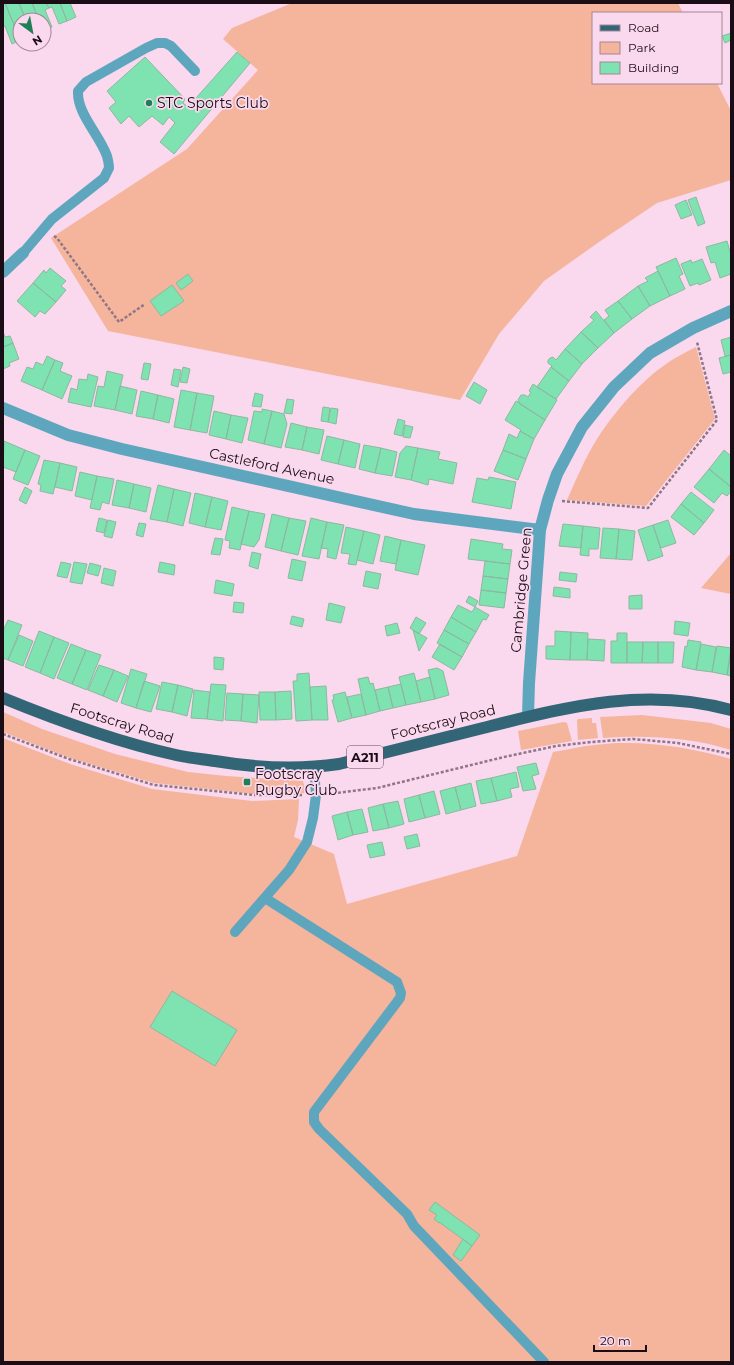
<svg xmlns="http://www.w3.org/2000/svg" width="734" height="1365" viewBox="0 0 734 1365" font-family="Montserrat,sans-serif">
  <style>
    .green { fill: #f5b49c }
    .building { fill: #7ee2b1; stroke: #8db8a1 }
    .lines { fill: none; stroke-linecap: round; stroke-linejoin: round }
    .path { stroke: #8e7685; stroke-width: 2.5; stroke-dasharray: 3 2; stroke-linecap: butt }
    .service { stroke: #5da6bd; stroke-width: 10 }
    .minor { stroke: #5da6bd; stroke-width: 12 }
    .primary { stroke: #326676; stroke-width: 12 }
    .poi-dot { fill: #1f8058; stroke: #fad8ed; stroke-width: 1.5 }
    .labels { text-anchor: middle; stroke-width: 3.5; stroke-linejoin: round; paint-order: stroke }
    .shield { fill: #fad8ed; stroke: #5e4a56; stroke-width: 1 }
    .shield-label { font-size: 13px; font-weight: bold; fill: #1b0d16 }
    .poi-label { font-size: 14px; fill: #1b0d16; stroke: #fad8ed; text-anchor: start }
    .street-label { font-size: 14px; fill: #1b0d16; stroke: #fad8ed }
  </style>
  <rect width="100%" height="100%" fill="#fad8ed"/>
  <path class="green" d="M292,3H678L683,13H593V83H717L731,111V180L657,203L599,242L544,281L499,334L460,400L108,331L51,238L187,149L258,70L223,39L232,28Z
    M696,347L715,419L646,506L567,500C576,480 585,458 597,439C616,410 642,379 672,360C680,355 688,351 696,347Z
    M731,553V594L701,588Z
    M3,712L42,729L115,754L188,772L226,776L303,781L306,793L257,794L154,783L70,758L3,732Z
    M642,715L711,723L731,729V750C690,737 645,735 603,738L600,717Z
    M592,718V723H596L598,738L578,740L577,721L578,719Z
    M564,722L567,723L572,741L521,750L518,731Z
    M3,738L70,764L152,789L252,801L299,799L298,820L294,837L334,854L347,904L517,856L553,752C567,750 581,746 595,745C638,739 690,747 731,759V1362H3Z"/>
  <path class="building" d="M3,3H5L20,39V40L12,44L5,26L3,27Z
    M5,3H19L25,18L20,20V39Z
    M19,3H32L39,20H30L28,17L25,18Z
    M32,3H46L49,8L45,10L52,27L44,30V20H39Z
    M46,3H60L67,21L59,24L52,7L49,8Z
    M60,3H70L76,17L67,21Z
    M731,33V40L725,43L722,36Z
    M237,52L250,63L174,154L160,142L175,123L169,117L163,125L152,116L139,127L129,116L121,124L109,108L116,102L107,91L145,57L185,99L183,103L188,107Z
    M696,197L705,223L698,226L688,200Z
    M686,200L692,215L681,219L675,205Z
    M727,241L731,255V274L720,278L715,262L711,263L706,247Z
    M676,258L683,274L679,276L685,289L670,296L656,267Z
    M702,259L711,280L699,285L698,283L690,286L681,264L691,260L692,263Z
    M50,268L66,281L61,286L66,290L56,302L33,283L44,270L46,273Z
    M658,271L670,296L650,306L638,286L648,281L645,278Z
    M188,274L193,281L181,290L176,283Z
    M33,283L56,302L45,314L40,311L35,317L17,301Z
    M172,285L184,301L161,316L150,301Z
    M638,286L650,306L632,319L618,301Z
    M618,301L632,319L614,333L604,320L609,316L605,310Z
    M596,311L614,333L598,348L581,332L594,320L590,317Z
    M3,332L5,337L10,336L13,343L3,347Z
    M581,332L598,348L582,364L565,349Z
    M731,337V355L725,356L721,340Z
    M13,343L19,359L9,363L10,366L3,369V347Z
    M565,349L582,364L569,381L551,367L552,366L548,363V360L550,358L553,357L556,360Z
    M731,355V372L723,374L719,358Z
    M47,356L55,360L42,390L21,381L27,367L33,369L36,362L43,365Z
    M55,360L63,363L60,371L72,376L62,399L42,390Z
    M144,363L151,364L148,380L141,379Z
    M183,367L190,369L187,383L180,382Z
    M551,367L569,381L556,399L537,387Z
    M174,369L181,370L178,387L171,385Z
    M107,371L123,375L115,410L94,406L98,386L104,387Z
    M88,374L98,377L91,407L68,402L71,388L77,390L79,379L87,380Z
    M474,382L487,390L480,404L466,396Z
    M533,384L557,400L545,420L520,404L518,400L521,395H525L528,397L531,392L529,391Z
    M120,386L137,390L132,414L115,410Z
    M181,390L197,393L190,430L174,427Z
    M141,391L158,395L153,419L136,416Z
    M197,393L214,396L207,433L190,430Z
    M255,393L263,395L261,407L252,406Z
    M158,395L174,399L169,423L153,419Z
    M287,399L294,400L292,414L284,413Z
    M516,401L545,420L534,439L520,431L521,430L505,420Z
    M323,407L330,408L328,422L321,421Z
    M331,408L338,409L336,424L328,422Z
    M262,409L272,411L264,444L248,440L254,411L262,412Z
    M214,411L231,415L226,439L209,435Z
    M272,411L284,414L287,424L281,448L264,444Z
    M231,415L248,418L242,443L226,439Z
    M398,419L405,421L402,436L394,434Z
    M291,423L307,427L302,450L285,447Z
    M405,425L413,427L410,438L403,437Z
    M307,427L324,430L319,454L302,450Z
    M520,431L534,439L526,459L503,450L509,434L517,438Z
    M327,436L344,440L338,464L321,460Z
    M344,440L360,444L355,468L338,464Z
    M4,441L25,450L16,472L3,467Z
    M364,445L381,448L375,473L359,469Z
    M406,446L418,448L411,480L395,477L400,453Z
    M381,448L397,452L392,476L375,473Z
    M418,448L440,452L438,459L457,463L453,484L429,479L428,485L411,480Z
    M25,450L40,456L28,485L13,479Z
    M503,450L526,459L518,480L494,471Z
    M724,450L731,456V487L709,469Z
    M44,460L60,463L53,494L40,491L41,485L38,484Z
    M60,463L77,467L72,491L55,487Z
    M709,469L731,487V491L727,496L722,493L714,503L694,487Z
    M80,472L97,476L92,500L75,496Z
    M97,476L114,479L109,504L102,502L100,510L90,508Z
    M489,477L516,482L511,509L472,502L477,478L488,480Z
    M117,480L134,484L129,508L112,505Z
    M134,484L151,488L146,512L129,508Z
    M158,485L174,489L167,522L150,519Z
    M25,487L32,491L26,504L19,500Z
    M174,489L191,493L183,526L167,522Z
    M691,492L714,510L704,523L681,504Z
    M195,493L212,497L205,527L189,523Z
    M212,497L228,501L221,530L205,527Z
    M681,504L704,523L694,535L671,517Z
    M232,507L249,511L240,550L229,548L230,541L225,540Z
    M249,511L265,514L259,540L254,547L241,544Z
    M272,514L289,518L281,551L265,547Z
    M99,518L107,520L104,533L96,531Z
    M289,518L306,521L298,555L281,551Z
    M311,518L327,522L319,559L302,556Z
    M108,520L116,522L112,538L104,536Z
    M668,520L676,543L661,548L653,525Z
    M327,522L344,525L336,559L327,557L328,549L321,548Z
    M139,523L146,524L143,537L136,535Z
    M563,524L583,526L581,548L559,546Z
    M653,525L663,556L648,561L638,530Z
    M583,526L600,528L598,549H589V556L580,555Z
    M346,527L364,531L356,565L348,564L350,554L341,553Z
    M603,528L619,529L616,559L600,558Z
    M619,529L635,531L632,560L616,559Z
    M364,531L380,535L373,564L357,560Z
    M385,536L401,540L396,564L380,561Z
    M215,538L223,539L220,555L211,554Z
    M471,539L503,544L502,549L512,550L510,564L468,559Z
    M401,540L425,545L418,575L395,570Z
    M252,552L261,554L258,569L249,566Z
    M292,559L306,562L302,581L288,578Z
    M485,561L510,564L508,579L483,576Z
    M61,562L71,564L67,578L57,576Z
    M74,562L87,564L82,584L70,582Z
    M160,562L175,565L174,575L158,572Z
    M90,563L101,566L98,576L87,573Z
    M104,568L116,571L113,586L101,583Z
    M366,571L381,574L378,589L363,586Z
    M560,572L577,574L576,582L559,580Z
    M483,576L508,579L506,593L481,590Z
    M216,580L234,584L232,596L214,593Z
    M554,587L570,589V598L553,596Z
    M481,590L506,593L504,608L479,605Z
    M642,595V609H629V596Z
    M469,596L478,601L475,607L466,602Z
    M234,602L244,603L243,613L233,612Z
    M329,603L345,607L341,623L326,620Z
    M458,605L472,612L475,607L489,615L486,620L483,619L476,632L451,617Z
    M292,616L304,619L302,627L290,624Z
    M416,617L426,623L419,634L410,628Z
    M451,617L476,632L469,644L444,630Z
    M8,620L22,625L8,660L3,658V631Z
    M675,621L690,623L688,636L674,634Z
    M397,623L400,633L387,636L385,626Z
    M413,630L427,638L419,651Z
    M444,630L469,644L462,657L437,643Z
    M39,631L54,637L40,673L25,667Z
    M555,631L571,632L570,660L546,659V646H555Z
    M571,632L588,633L587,660H570Z
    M617,633H627V663H611V641H617Z
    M19,635L33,641L23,666L8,660Z
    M54,637L69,643L54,679L40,673Z
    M588,639L605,640L604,661L587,660Z
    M688,640L701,642L696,670L682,667L685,646L687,647Z
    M627,642H643L642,663H627Z
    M643,642H658V663H642Z
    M658,642H674L673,663H658Z
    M71,644L86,650L72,684L57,678Z
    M440,644L462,657L454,670L432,657Z
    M701,644L716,647L712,672L696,670Z
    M717,646L731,648L727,675L712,672Z
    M86,650L101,655L87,690L72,684Z
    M731,651V676L727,675Z
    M214,657L224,658L223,670L214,669Z
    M99,665L114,670L103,696L88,690Z
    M437,668L443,671L449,695L435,699L428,670Z
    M131,669L147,674L136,708L121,703Z
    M114,670L128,676L117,702L103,696Z
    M309,673L312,720L296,721L293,681H297V674Z
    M414,673L421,702L406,705L399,677Z
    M368,677L370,684L373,683L380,711L366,715L358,679Z
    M430,677L435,699L421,702L416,681Z
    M144,681L160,686L151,712L136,708Z
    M162,682L178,685L172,712L156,709Z
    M211,684L226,685L223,721L207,719Z
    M401,684L406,705L393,708L388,687Z
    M178,685L193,689L187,716L172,712Z
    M326,686L328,720H312L310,687Z
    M388,687L393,708L380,711L375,690Z
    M194,690L210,692L207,719L191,718Z
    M291,691L292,719L276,720L275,692Z
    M259,692H275L276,720H260Z
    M345,692L352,718L338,722L332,700H334L333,695Z
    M227,693L243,694L241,721L225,720Z
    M243,694L259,695L257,723L241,721Z
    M361,694L366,715L352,718L347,697Z
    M536,763L539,774L532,776L536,789L523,791L517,767Z
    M516,772L519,787L510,789L512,797L497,801L491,778Z
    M491,778L497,801L481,804L476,781Z
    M471,783L476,806L461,810L455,787Z
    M455,787L461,810L446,814L440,791Z
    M434,791L440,814L425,818L419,795Z
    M419,795L425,818L409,822L404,799Z
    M398,801L404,824L389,828L383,804Z
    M383,804L389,828L373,831L368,808Z
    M362,809L368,832L353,835L347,812Z
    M347,812L353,835L338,840L332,816Z
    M417,834L420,846L407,849L404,837Z
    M382,842L385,855L370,858L367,845Z
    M172,991L237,1030L215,1066L150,1027Z
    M435,1202L480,1235L472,1246L439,1222V1223L434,1219L437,1215L429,1210Z
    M463,1239L472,1246L461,1261L453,1255Z"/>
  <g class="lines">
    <path class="path" d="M54,236L57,238L119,322L145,304
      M562,501L648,508L717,420L697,342
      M3,734L69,759L154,785L255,795H304
      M328,794L377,788L504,757L556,746L591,742L633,739L678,743L731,754"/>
    <path class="service" d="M23,253L52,219L104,178L109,168C109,164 108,160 107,156C99,134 77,114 78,91L86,82L146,48L157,43H165L171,46L195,71
      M265,898L397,982L401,993L400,998L314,1112V1122L319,1129L407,1214L414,1226L544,1362
      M235,932L289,870L307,842L313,818L316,795L314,768"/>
    <path class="minor" d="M3,272L23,253
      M3,408L68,435L122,449L414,514L540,530
      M528,716L529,683L540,530L548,500L557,474L582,427L614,387L650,353L693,328L731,311"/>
    <path class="primary" d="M3,698C59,721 117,742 176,755C189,758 202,759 215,761C257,768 298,770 339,764C387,752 435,740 483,728C567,707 645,686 731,710"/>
  </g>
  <g class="poi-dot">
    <circle cx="149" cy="103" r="4"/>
    <rect x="243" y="778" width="8" height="8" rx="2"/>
  </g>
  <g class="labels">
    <rect class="shield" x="347" y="746" width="36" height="22" rx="3"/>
    <g class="shield-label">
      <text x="365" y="762">A211</text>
    </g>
    <g class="poi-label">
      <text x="157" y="108">STC Sports Club</text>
      <text x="255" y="779">Footscray<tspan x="255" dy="16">Rugby Club</tspan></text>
    </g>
    <g class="street-label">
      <text transform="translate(272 466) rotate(12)" y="5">Castleford Avenue</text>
      <text transform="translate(521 590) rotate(-85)" y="5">Cambridge Green</text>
      <text transform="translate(443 722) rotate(-14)" y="5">Footscray Road</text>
      <text transform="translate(122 723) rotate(17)" y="5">Footscray Road</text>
    </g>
  </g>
  <rect width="734" height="1365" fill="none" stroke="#1b0d16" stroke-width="8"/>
  <rect x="592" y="12" width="130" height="72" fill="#fad8ed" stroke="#a18797"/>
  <rect x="600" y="25" width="20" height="6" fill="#326676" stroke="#a18797"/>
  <text x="628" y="32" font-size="12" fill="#1b0d16">Road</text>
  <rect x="600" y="42" width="20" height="12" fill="#f5b49c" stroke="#a18797"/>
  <text x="628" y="52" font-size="12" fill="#1b0d16">Park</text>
  <rect x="600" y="62" width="20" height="12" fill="#7ee2b1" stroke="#a18797"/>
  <text x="628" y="72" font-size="12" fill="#1b0d16">Building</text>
  <g transform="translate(32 32) rotate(148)"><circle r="19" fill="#fad8ed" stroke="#a18797"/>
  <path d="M0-3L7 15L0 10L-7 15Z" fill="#1f8058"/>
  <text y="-6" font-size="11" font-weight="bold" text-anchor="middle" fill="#1b0d16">N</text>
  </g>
  <path d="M594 1345v6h52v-6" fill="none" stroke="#1b0d16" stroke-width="2"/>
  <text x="600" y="1345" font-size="12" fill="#1b0d16" stroke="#fad8ed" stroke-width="3" paint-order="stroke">20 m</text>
</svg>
